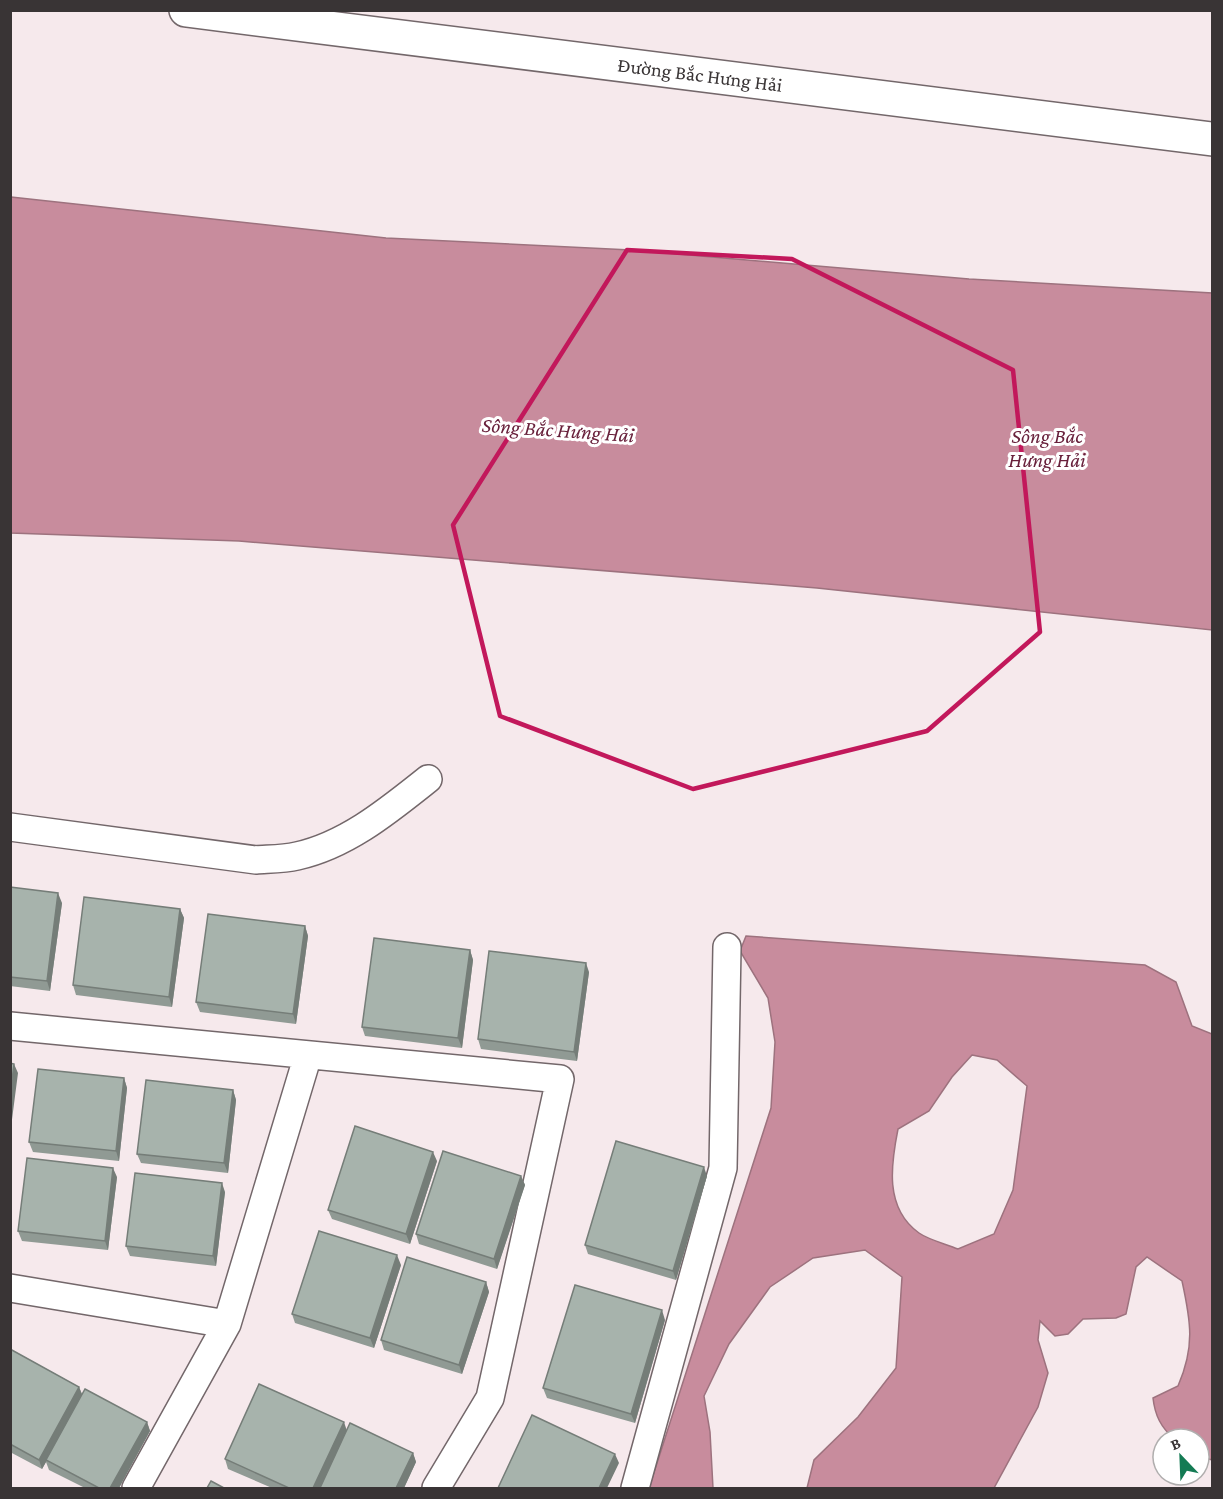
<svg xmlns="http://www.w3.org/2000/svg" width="1223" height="1499" viewBox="0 0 1223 1499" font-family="'Crimson Pro',serif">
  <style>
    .water { fill: #c88c9d; stroke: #9d727e; stroke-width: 1.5; fill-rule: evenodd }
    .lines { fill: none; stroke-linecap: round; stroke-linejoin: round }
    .minor-casing { stroke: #73676a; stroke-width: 30 }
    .tertiary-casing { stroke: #73676a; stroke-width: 36 }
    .minor { stroke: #fff; stroke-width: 27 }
    .tertiary { stroke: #fff; stroke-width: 33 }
    .wall { fill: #909a94 }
    .shaded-wall { fill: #757d78 }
    .building { fill: #a7b3ac; stroke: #757d78; stroke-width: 1.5 }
    .marked { fill: none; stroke: #c2185b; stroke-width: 4.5; stroke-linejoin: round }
    .labels { text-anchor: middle; stroke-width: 6; stroke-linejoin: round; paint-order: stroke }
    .street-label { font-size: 20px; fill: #393435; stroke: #fff }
    .water-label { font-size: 21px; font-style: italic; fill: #68203b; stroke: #fff }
  </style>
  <rect width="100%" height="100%" fill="#f6e9ec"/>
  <path class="water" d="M11,197L386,238L631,250L969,279L1212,293V630L817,588L239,541L11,533Z
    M746,936L1145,965L1176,982L1192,1026L1212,1034V1460L1199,1456V1439H1174C1161,1427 1155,1416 1153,1398L1178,1386C1195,1347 1191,1322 1182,1281L1147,1257L1136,1267L1126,1314L1116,1318L1083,1319L1068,1334L1055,1336L1040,1321L1038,1340L1048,1373L1038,1407L994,1488H807L814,1460L858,1417L896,1368L902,1277L865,1250L813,1258L770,1287L729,1344L704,1396L710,1432L713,1488H649L771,1108L775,1042L768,998L740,951ZM972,1055L997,1060L1027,1086L1013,1190L994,1234L958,1249C946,1244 929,1240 919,1233C884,1208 891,1164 898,1129L929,1111L952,1077Z"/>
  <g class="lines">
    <defs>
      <path id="minor" d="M10,827L256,860C269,859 284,859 297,856C347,845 389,810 428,779
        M10,1026L560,1079L490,1398L436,1488
        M10,1288L227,1324
        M136,1488L227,1324L308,1055
        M635,1488L723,1168L727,947"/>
      <g id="tertiary">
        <path id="s1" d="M186,10L1212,139"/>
      </g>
    </defs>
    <use href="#minor" class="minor-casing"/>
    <use href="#tertiary" class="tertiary-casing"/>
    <use href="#minor" class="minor"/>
    <use href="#tertiary" class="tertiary"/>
  </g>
  <path class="wall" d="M10,887L62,903L50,991L10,986Z
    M180,909L184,918L172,1007L76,995L73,985Z
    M305,926L308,936L296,1024L200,1012L196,1002Z
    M470,950L473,960L462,1048L365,1036L362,1027Z
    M589,972L577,1061L481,1049L478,1039Z
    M124,1078L127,1088L119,1161L33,1152L29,1142Z
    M233,1090L236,1100L228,1173L141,1163L137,1154Z
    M437,1161L410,1244L332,1219L328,1210Z
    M521,1176L525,1185L497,1269L419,1244L416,1234Z
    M707,1176L676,1280L588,1254L585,1245Z
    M117,1177L108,1250L22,1241L18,1231Z
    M225,1192L216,1266L130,1256L126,1246Z
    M401,1265L374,1348L295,1323L292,1314Z
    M486,1282L489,1292L462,1374L384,1350L381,1340Z
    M665,1320L635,1423L547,1398L543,1388Z
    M10,1349L79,1387L82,1394L147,1422L150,1431L119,1488H85L49,1470L46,1462L42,1469L10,1452Z
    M347,1430L413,1453L416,1462L404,1488H272L228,1469L225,1459Z"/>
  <path class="shaded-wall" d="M58,893L62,903L50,991L47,981Z
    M180,909L184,918L172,1007L169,997Z
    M305,926L308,936L296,1024L293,1014Z
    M470,950L473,960L462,1048L458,1038Z
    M586,963L589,972L577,1061L574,1052Z
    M14,1064L18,1073L10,1135V1096Z
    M124,1078L127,1088L119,1161L116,1151Z
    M233,1090L236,1100L228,1173L224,1163Z
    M433,1152L437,1161L410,1244L406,1234Z
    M704,1167L707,1176L676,1280L673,1271Z
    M113,1168L117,1177L108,1250L105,1241Z
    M521,1176L525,1185L497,1269L494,1259Z
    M222,1183L225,1192L216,1266L213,1256Z
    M397,1255L401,1265L374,1348L370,1338Z
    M486,1282L489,1292L462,1374L459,1365Z
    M662,1310L665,1320L635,1423L631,1414Z
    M79,1387L83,1397L42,1469L39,1460Z
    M147,1422L150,1431L119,1488H110Z
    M344,1422L347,1431L321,1488H313Z
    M413,1453L416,1462L404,1488H396Z
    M615,1454L619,1463L607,1488H599Z"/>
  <path class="building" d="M10,887L58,893L47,981L10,977Z
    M84,897L180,909L169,997L73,985Z
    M208,914L305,926L293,1014L196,1002Z
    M374,938L470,950L458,1038L362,1027Z
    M489,951L586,963L574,1052L478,1039Z
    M10,1063L14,1064L10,1096Z
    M38,1069L124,1078L116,1151L29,1142Z
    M146,1080L233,1090L224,1163L137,1154Z
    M355,1126L433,1152L406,1234L328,1210Z
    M616,1141L704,1167L673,1271L585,1245Z
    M443,1151L521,1176L494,1259L416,1234Z
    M27,1158L113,1168L105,1241L18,1231Z
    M135,1173L222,1183L213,1256L126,1246Z
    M319,1231L397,1255L370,1338L292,1314Z
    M407,1257L486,1282L459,1365L381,1340Z
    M575,1285L662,1310L631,1414L543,1388Z
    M10,1349L79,1387L39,1460L10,1444Z
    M259,1384L344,1422L313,1488H289L225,1459Z
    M85,1389L147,1422L110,1488H99L46,1460Z
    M532,1415L615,1454L599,1488H498Z
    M350,1423L413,1453L396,1488H320Z
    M211,1481L224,1488H207Z"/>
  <path class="marked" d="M627,250L792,259L1013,370L1040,632L927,731L693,789L500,716L453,525Z"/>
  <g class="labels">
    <g class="street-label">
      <text dy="7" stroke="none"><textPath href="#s1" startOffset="518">Đường Bắc Hưng Hải</textPath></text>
    </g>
    <g class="water-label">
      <text transform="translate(558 430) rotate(4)" y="7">Sông Bắc Hưng Hải</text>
      <text x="1047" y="443">Sông Bắc<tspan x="1047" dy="24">Hưng Hải</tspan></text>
    </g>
  </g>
  <rect width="1223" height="1499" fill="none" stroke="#393435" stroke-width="24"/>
  <g transform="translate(1181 1457) rotate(337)"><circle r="28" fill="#ffffff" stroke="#b0aeae" stroke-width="1.5"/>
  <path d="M0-4.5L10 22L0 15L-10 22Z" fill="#147b54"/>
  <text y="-9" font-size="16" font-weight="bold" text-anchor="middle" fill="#393435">B</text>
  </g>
</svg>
